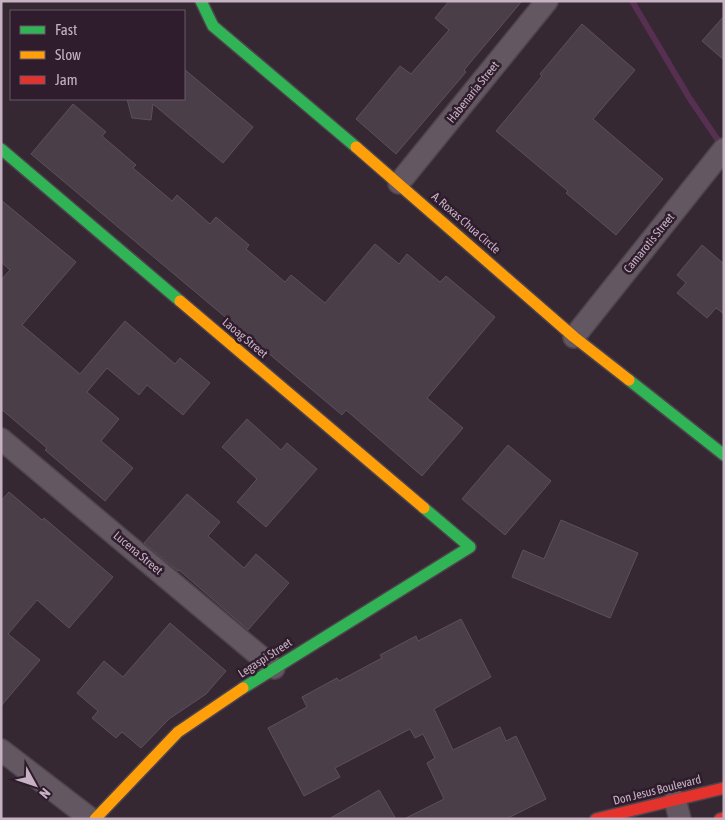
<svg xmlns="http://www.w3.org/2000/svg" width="725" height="820" viewBox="0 0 725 820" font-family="'Asap Condensed',sans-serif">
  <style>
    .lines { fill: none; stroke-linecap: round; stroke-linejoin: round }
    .stream { stroke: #573051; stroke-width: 6 }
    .building { fill: #4a3f49; stroke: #5d505b }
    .street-casing { stroke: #4e444d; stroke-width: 24 }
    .fast-casing { stroke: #4e444d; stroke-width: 14 }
    .slow-casing { stroke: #4e444d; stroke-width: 14 }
    .jam-casing { stroke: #4e444d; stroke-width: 14 }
    .street { stroke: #635761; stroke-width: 21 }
    .fast { stroke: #30b455; stroke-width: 11 }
    .slow { stroke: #ff9f0a; stroke-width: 11 }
    .jam { stroke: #e5322d; stroke-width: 11 }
    .labels { text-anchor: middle; stroke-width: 5; stroke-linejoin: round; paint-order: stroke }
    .street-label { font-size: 12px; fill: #c6b2c3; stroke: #2f1c2c }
  </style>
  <rect width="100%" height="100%" fill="#352833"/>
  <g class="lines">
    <path class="stream" d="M632,1L690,99L722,146"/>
  </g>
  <path class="building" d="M449,1H522L464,70L466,72L396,154L356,119L400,66L411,74L449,30L435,18Z
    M724,16V60L702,41Z
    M582,24L635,70L593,119L663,179L616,235L566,193L568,191L496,131L542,76L540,74Z
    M184,69L253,127L223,163L153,104L151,120L132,118L127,99H184Z
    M73,104L106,132L102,136L136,165L133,168L172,201L177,195L210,224L216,217L249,245L246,249L285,282L291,275L325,303L375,244L399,264L407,254L440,282L446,276L495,317L427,398L463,428L422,476L346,410L342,415L31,154Z
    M1,200L76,262L22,325L80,374L125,321L175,364L180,358L210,383L183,415L147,385L139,395L107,368L87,392L119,419L101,441L133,468L105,501L45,450L47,448L1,409V280L10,270L1,262Z
    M702,245L724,264V314L716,308L707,318L677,293L686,283L677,275Z
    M247,419L281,450L287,443L317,469L266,527L237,502L257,479L222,447Z
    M508,445L551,481L505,535L462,499Z
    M9,492L42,520L44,518L113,577L69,628L37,600L8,634L40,660L1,706V501Z
    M187,494L220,522L208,536L244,568L256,554L289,583L248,630L179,570L178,571L144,543Z
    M561,520L638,553L610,618L512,577L523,550L544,559Z
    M461,619L491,677L434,709L453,750L500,727L506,741L516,736L546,799L506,819H404L444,799L427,763L435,758L423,734L415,738L410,729L335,768L340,777L304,796L268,728L307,707L302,697L337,678L339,681L382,658L380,655L416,636L418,641Z
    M170,623L226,671L206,694L169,719L141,748L122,732L116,738L92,718L98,711L77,693L104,661L123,677Z
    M379,790L396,819H329Z"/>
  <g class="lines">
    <defs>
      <path id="street" d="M399,183L547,1
        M574,337L724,149
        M1,439L274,668
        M1,750L91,819
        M675,800L680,819"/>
      <path id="fast" d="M201,1L213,26L356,147
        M1,149L180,301
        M629,380L724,455
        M243,688L470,547L424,508"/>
      <path id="slow" d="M356,147L574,337L629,380
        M180,301L424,508
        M95,819L178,732L243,688"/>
      <path id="jam" d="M596,819L724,788
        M720,819L724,818"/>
    </defs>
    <use href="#street" class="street-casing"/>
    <use href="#fast" class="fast-casing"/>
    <use href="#slow" class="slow-casing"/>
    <use href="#jam" class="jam-casing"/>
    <use href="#street" class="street"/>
    <use href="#fast" class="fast"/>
    <use href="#slow" class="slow"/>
    <use href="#jam" class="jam"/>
  </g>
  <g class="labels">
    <g class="street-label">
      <text transform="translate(473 92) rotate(-51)" y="4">Habenaria Street</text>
      <text transform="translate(466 223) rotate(41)" y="4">A. Roxas Chua Circle</text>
      <text transform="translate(649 243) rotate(-51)" y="4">Camarotis Street</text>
      <text transform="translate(245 338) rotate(40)" y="4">Laoag Street</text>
      <text transform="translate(138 553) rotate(40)" y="4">Lucena Street</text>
      <text transform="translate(265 658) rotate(-33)" y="4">Legaspi Street</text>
      <text transform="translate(657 790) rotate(-14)" y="4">Don Jesus Boulevard</text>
    </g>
  </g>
  <rect width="725" height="820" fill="none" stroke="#c6b2c3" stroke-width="5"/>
  <rect x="10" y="10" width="175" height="90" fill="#2f1c2c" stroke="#6b5868"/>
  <rect x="20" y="26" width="25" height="8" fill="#30b455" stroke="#6b5868"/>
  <text x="55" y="35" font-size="15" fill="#c6b2c3">Fast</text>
  <rect x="20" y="51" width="25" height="8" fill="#ff9f0a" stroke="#6b5868"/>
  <text x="55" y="60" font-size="15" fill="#c6b2c3">Slow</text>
  <rect x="20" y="76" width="25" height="8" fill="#e5322d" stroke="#6b5868"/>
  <text x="55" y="85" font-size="15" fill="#c6b2c3">Jam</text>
  <g transform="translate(35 785) rotate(130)" stroke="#2f1c2c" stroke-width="4" paint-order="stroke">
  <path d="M0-4L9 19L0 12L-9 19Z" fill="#c6b2c3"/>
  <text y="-8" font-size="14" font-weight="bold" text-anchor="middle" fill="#c6b2c3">N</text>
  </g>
</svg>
